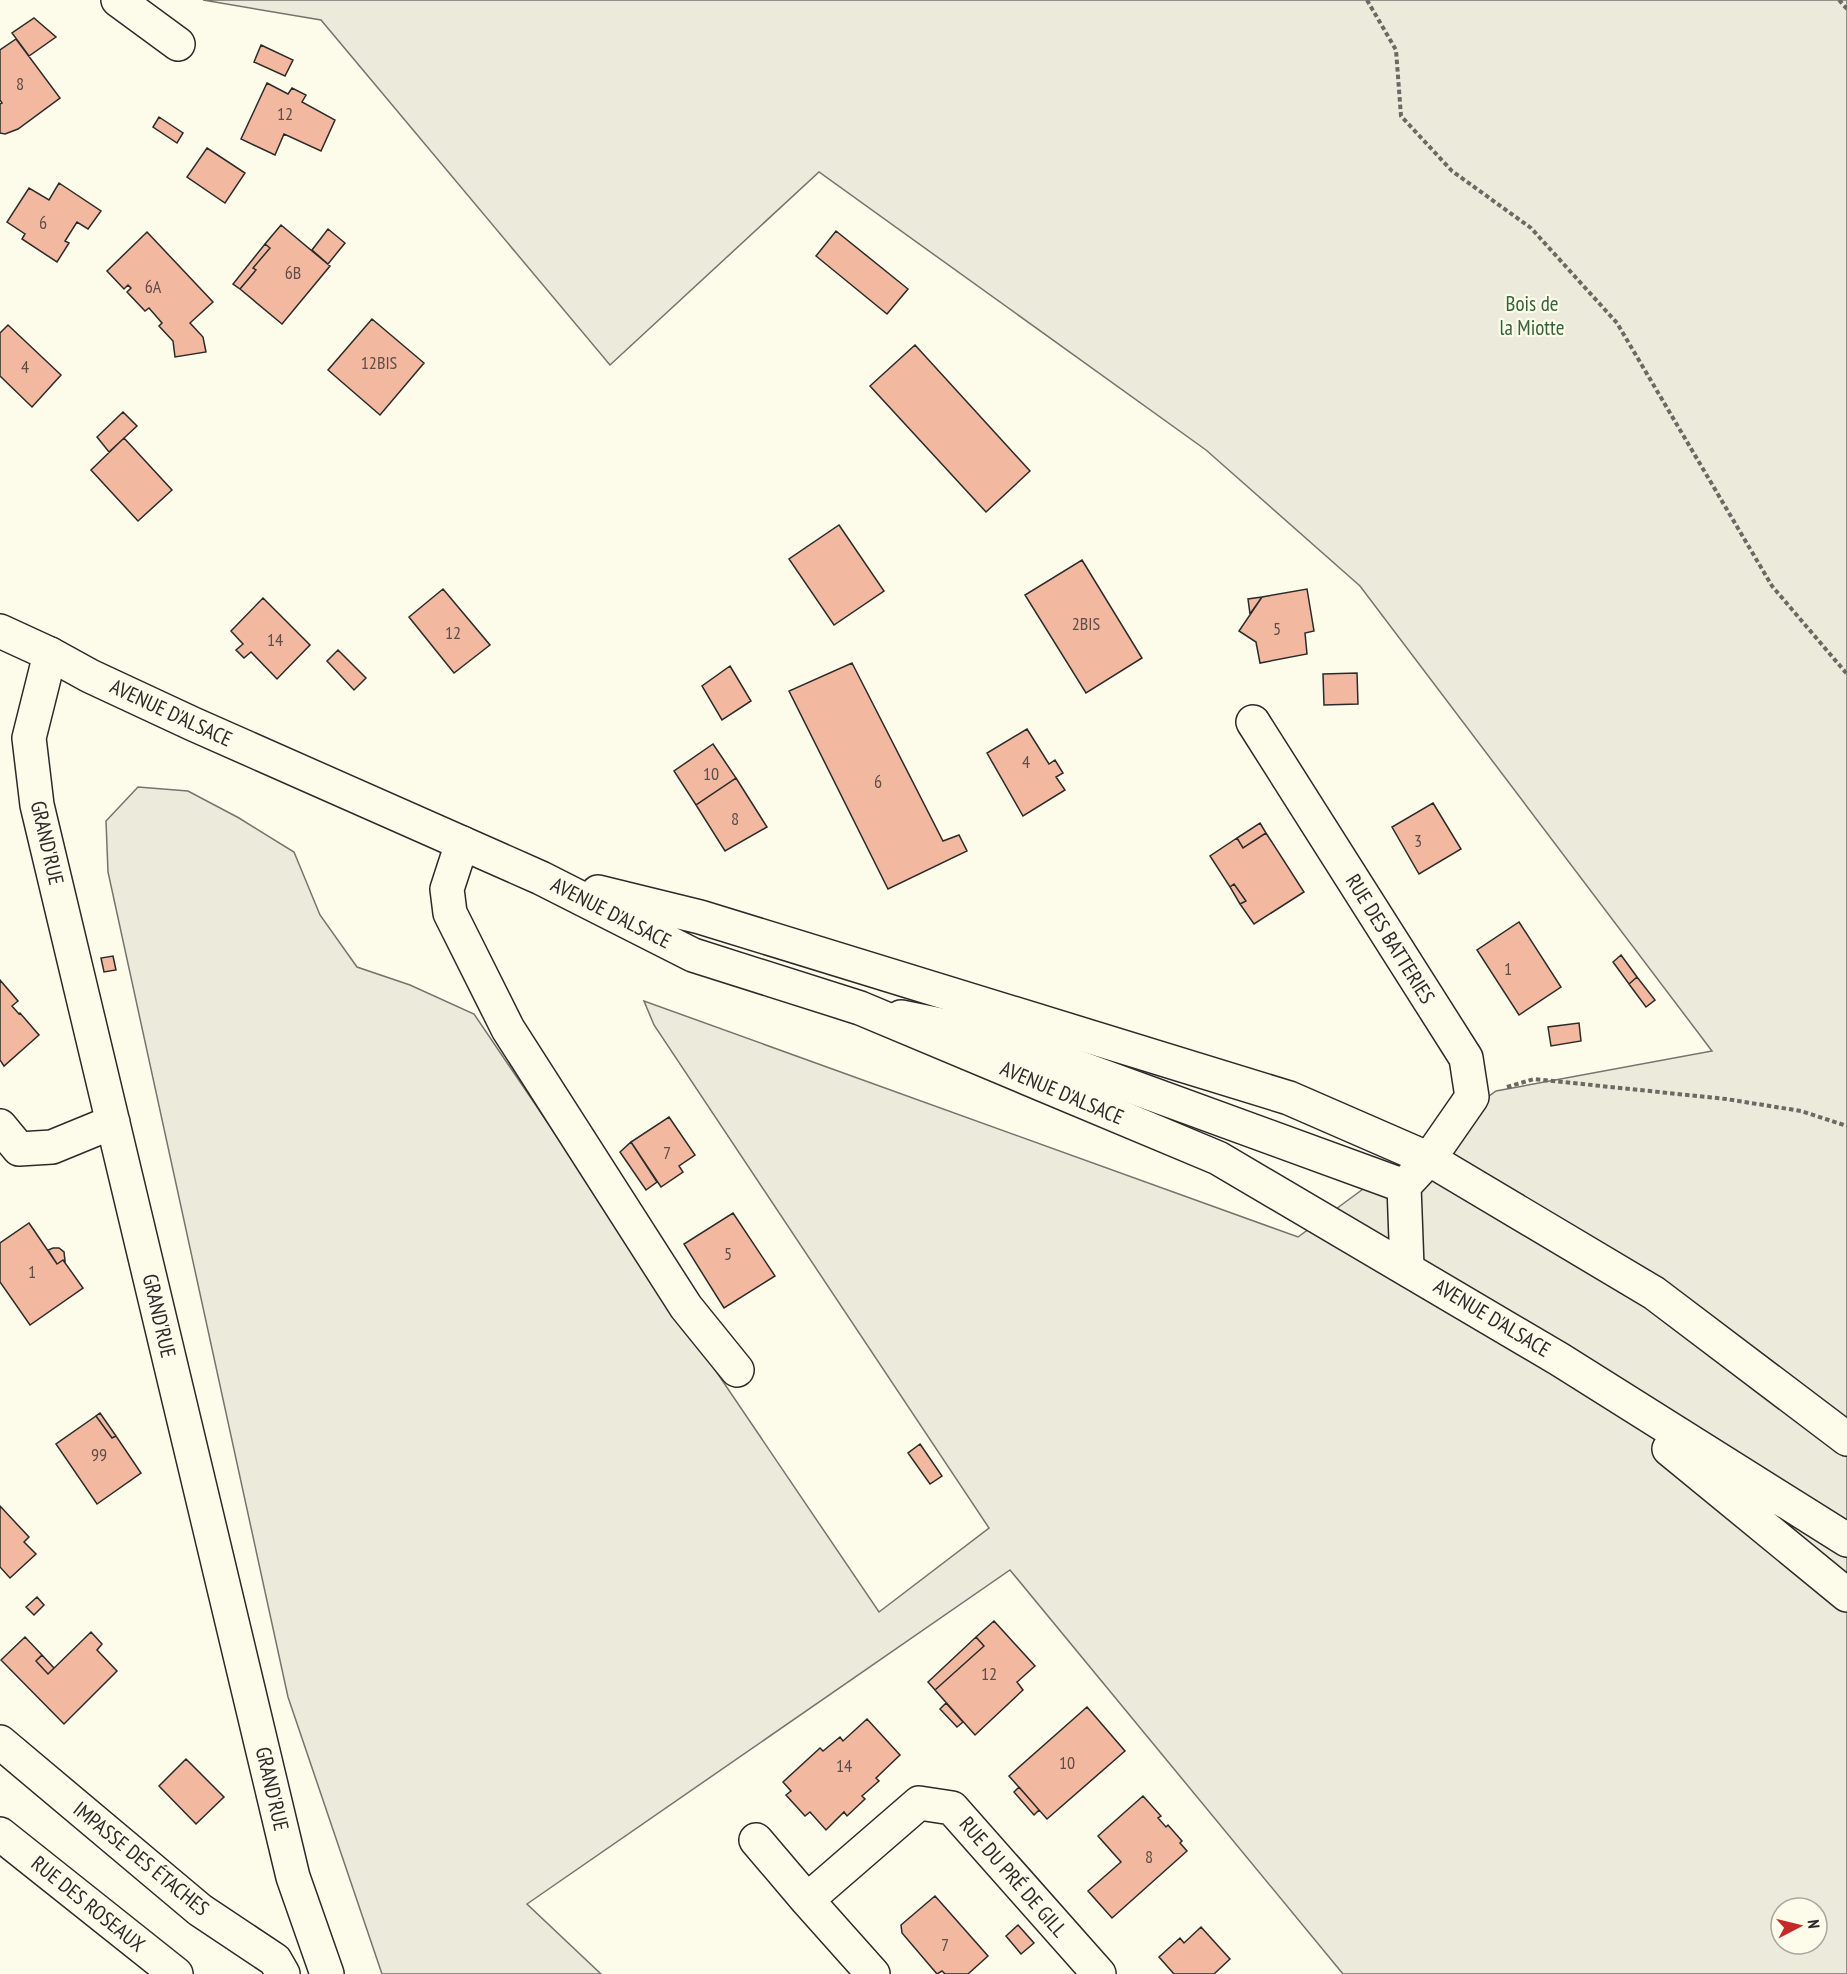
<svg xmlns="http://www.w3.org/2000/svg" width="1847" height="1974" viewBox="0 0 1847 1974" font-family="'PT Sans Narrow',sans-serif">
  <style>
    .green { fill: #ecebdb; stroke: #74746e; stroke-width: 1.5; fill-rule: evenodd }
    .building { fill: #f2b8a0; stroke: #2b2b2b; stroke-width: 1.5 }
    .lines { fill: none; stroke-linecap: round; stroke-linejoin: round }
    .minor-casing { stroke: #2b2b2b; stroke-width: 36 }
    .major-casing { stroke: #2b2b2b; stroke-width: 36 }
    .path { stroke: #6a6964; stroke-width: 4; stroke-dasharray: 4.5 3; stroke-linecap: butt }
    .minor { stroke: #fdfbea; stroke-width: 33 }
    .major { stroke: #fdfbea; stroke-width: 33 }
    .labels { text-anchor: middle; stroke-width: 4.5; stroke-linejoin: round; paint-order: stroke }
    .number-label { font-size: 18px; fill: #5d4e48 }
    .park-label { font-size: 21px; fill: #34623c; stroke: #fdfbea }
    .street-label { font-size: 21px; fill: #2b2b2b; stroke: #fdfbea }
  </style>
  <rect width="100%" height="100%" fill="#fdfbea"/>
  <path class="green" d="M203,0H1847V1974H1343L1010,1570L527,1904L601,1974H382L288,1697L108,872L106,821L138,787L188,791L239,818L294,852L320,915L357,967L410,985L474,1014L879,1612L989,1528L654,1025L644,1001L1298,1237L1496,1091L1712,1051L1360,586L1206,450L819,172L610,365L321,20ZM1781,1908H1817V1944H1781Z"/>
  <path class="building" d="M34,18L56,37L29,56L12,33Z
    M16,39L60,98L18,129L5,134L0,133V104L2,103L0,100V50Z
    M261,45L293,60L285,76L254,62Z
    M267,83L288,94L292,88L306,95L302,102L335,120L321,151L284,134L275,155L241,139Z
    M159,117L183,133L177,143L153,127Z
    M207,148L245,173L225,203L187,177Z
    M59,183L101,211L88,229L77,222L65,241L69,243L57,262L22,239L25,234L7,222L29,188L49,200Z
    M281,225L330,266L282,324L240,289L256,270L253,268L270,248L265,244Z
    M328,229L345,243L328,264L312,250Z
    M836,231L908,289L887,314L816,256Z
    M147,232L213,302L190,323L203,337L206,352L175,357L173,341L159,326L162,323L149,308L145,311L127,292L131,288L128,285L124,289L107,271Z
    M265,244L270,248L253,268L256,270L240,289L233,284Z
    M372,319L424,363L380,415L328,370Z
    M8,325L61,375L32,407L0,376V333Z
    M915,345L1030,471L986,512L870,386Z
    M123,412L137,426L109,452L97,437Z
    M124,438L172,490L138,521L91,470Z
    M839,525L884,591L834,625L789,559Z
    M1082,560L1142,658L1086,693L1025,595Z
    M443,589L490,645L454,673L409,617Z
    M1307,589L1314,631L1305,633L1307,654L1260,663L1256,642L1239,631L1262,597Z
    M1262,597L1250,614L1248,599Z
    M263,598L310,645L277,679L251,652L244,658L236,650L243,644L231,631Z
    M338,650L366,678L354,690L327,661Z
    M852,663L943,841L959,835L967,851L888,889L789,691Z
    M730,666L751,701L722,720L702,686Z
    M1357,673L1358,704L1324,705L1323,674Z
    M1027,729L1049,764L1055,760L1063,773L1056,777L1065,790L1023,816L987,753Z
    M713,744L736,778L696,805L674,771Z
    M736,778L767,827L725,851L696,805Z
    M1433,803L1461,849L1419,874L1392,827Z
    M1260,823L1266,833L1243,848L1237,838Z
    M1266,833L1304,892L1254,924L1240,904L1246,901L1234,884L1230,887L1210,856L1237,838L1243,848Z
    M1234,884L1246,901L1240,904L1230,887Z
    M1519,922L1561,987L1519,1015L1477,950Z
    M1621,955L1637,977L1629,984L1613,962Z
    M113,956L116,970L104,972L101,958Z
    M1637,977L1655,1000L1646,1007L1629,984Z
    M0,980L18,1001L12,1006L19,1014L20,1013L39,1035L4,1066L0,1060Z
    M1579,1023L1581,1041L1551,1046L1548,1027Z
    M669,1117L695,1155L679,1166L683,1172L661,1187L631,1142Z
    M631,1142L657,1182L646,1190L620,1152Z
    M733,1213L775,1276L724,1308L684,1244Z
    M29,1223L57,1264L63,1260L83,1288L30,1325L0,1282V1243Z
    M53,1248H59L64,1252L65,1261L63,1260L57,1264L48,1250Z
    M100,1413L116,1436L112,1438L96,1416Z
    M96,1416L112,1438L116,1436L141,1473L97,1504L56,1444Z
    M920,1444L942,1476L930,1484L908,1453Z
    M0,1506L29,1537L24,1542L36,1554L10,1578L0,1567Z
    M37,1597L44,1605L34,1615L26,1607Z
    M994,1621L1035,1666L1017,1682L1023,1690L975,1735L935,1690L984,1646L976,1637Z
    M91,1632L102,1644L97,1650L117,1671L64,1724L1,1660L25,1637L42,1655L36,1661L48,1674Z
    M976,1637L984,1646L935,1690L928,1682Z
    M42,1655L54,1668L48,1674L36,1661Z
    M946,1703L963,1722L957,1727L940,1709Z
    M1087,1707L1125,1751L1047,1819L1009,1776Z
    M867,1719L900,1755L876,1778L879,1781L862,1796L865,1799L847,1816L844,1812L826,1830L810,1812L805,1816L786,1795L791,1791L783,1782L820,1748L823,1751L840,1737L843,1741Z
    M186,1759L224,1797L196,1824L159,1786Z
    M1019,1787L1039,1810L1034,1815L1014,1792Z
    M1143,1796L1161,1816L1158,1818L1166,1827L1168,1825L1182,1841L1180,1843L1187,1851L1112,1918L1088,1891L1121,1862L1098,1836Z
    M935,1896L988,1956L968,1974H945L942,1971L937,1974L902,1933L901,1925Z
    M1018,1925L1034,1943L1021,1954L1006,1936Z
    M1201,1927L1230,1959L1214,1974H1174L1159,1957L1180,1938L1184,1943Z"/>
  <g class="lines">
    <defs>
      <path id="minor" d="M118,0L178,44
        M50,654L29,738L37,805L293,1877L327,1974
        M1253,722L1466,1058L1472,1097L1429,1159L1404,1186L1407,1267
        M462,843L447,889L450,913L508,1029L686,1307L737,1370
        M901,1017L990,1035L1404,1186
        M0,1126L19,1149L52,1147L113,1122
        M0,1742L200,1910L275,1960L283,1974
        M0,1834L176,1974
        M756,1840L807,1900L873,1974
        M807,1900L919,1803L952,1808L1099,1974"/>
      <path id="major" d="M0,631L50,654L90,676L193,724L541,878L693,955L860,1008L1218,1158L1559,1359L1847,1540
        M598,892L700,917L1289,1098L1429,1159L1654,1293L1847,1439
        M1669,1449L1847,1595"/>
    </defs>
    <use href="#minor" class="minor-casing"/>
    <use href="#major" class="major-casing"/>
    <path class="path" d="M1367,0L1396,50L1401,116L1452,171L1531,228L1617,323L1772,586L1847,674
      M1839,0L1847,9
      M1507,1087L1534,1079L1726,1099L1801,1111L1847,1126"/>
    <use href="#minor" class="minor"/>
    <use href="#major" class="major"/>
  </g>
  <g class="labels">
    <g class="number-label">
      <text x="20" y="90">8</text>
      <text x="285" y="120">12</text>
      <text x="43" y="229">6</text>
      <text x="293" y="279">6B</text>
      <text x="153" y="293">6A</text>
      <text x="379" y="369">12BIS</text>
      <text x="25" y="373">4</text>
      <text x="1086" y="630">2BIS</text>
      <text x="1277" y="635">5</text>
      <text x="453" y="639">12</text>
      <text x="275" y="646">14</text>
      <text x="1026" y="768">4</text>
      <text x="711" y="780">10</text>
      <text x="878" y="788">6</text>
      <text x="735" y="825">8</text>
      <text x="1418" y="847">3</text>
      <text x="1508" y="975">1</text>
      <text x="667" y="1159">7</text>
      <text x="728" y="1260">5</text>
      <text x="32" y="1278">1</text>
      <text x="99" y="1461">99</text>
      <text x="989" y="1680">12</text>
      <text x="1067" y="1769">10</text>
      <text x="844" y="1772">14</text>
      <text x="1149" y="1863">8</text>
      <text x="945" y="1951">7</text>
    </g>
    <g class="park-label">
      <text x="1532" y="311">Bois de<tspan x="1532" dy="24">la Miotte</tspan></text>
    </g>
    <g class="street-label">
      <text transform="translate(171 713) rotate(25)" y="7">AVENUE D'ALSACE</text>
      <text transform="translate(47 843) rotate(77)" y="7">GRAND'RUE</text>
      <text transform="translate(611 913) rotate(27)" y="7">AVENUE D'ALSACE</text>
      <text transform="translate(1390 939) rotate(58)" y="7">RUE DES BATTERIES</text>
      <text transform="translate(1062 1093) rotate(23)" y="7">AVENUE D'ALSACE</text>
      <text transform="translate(159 1316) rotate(77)" y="7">GRAND'RUE</text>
      <text transform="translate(1492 1318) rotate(31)" y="7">AVENUE D'ALSACE</text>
      <text transform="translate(272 1789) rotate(77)" y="7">GRAND'RUE</text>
      <text transform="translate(141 1859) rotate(39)" y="7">IMPASSE DES ÉTACHES</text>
      <text transform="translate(1013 1877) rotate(49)" y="7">RUE DU PRÉ DE GILL</text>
      <text transform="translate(88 1904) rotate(39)" y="7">RUE DES ROSEAUX</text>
    </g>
  </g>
  <g transform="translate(1799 1926) rotate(83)"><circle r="28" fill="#fdfbea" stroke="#a9a89e" stroke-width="1.5"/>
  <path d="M0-4.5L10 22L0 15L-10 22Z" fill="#c62828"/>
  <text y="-9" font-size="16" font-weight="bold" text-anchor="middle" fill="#2b2b2b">N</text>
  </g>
</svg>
